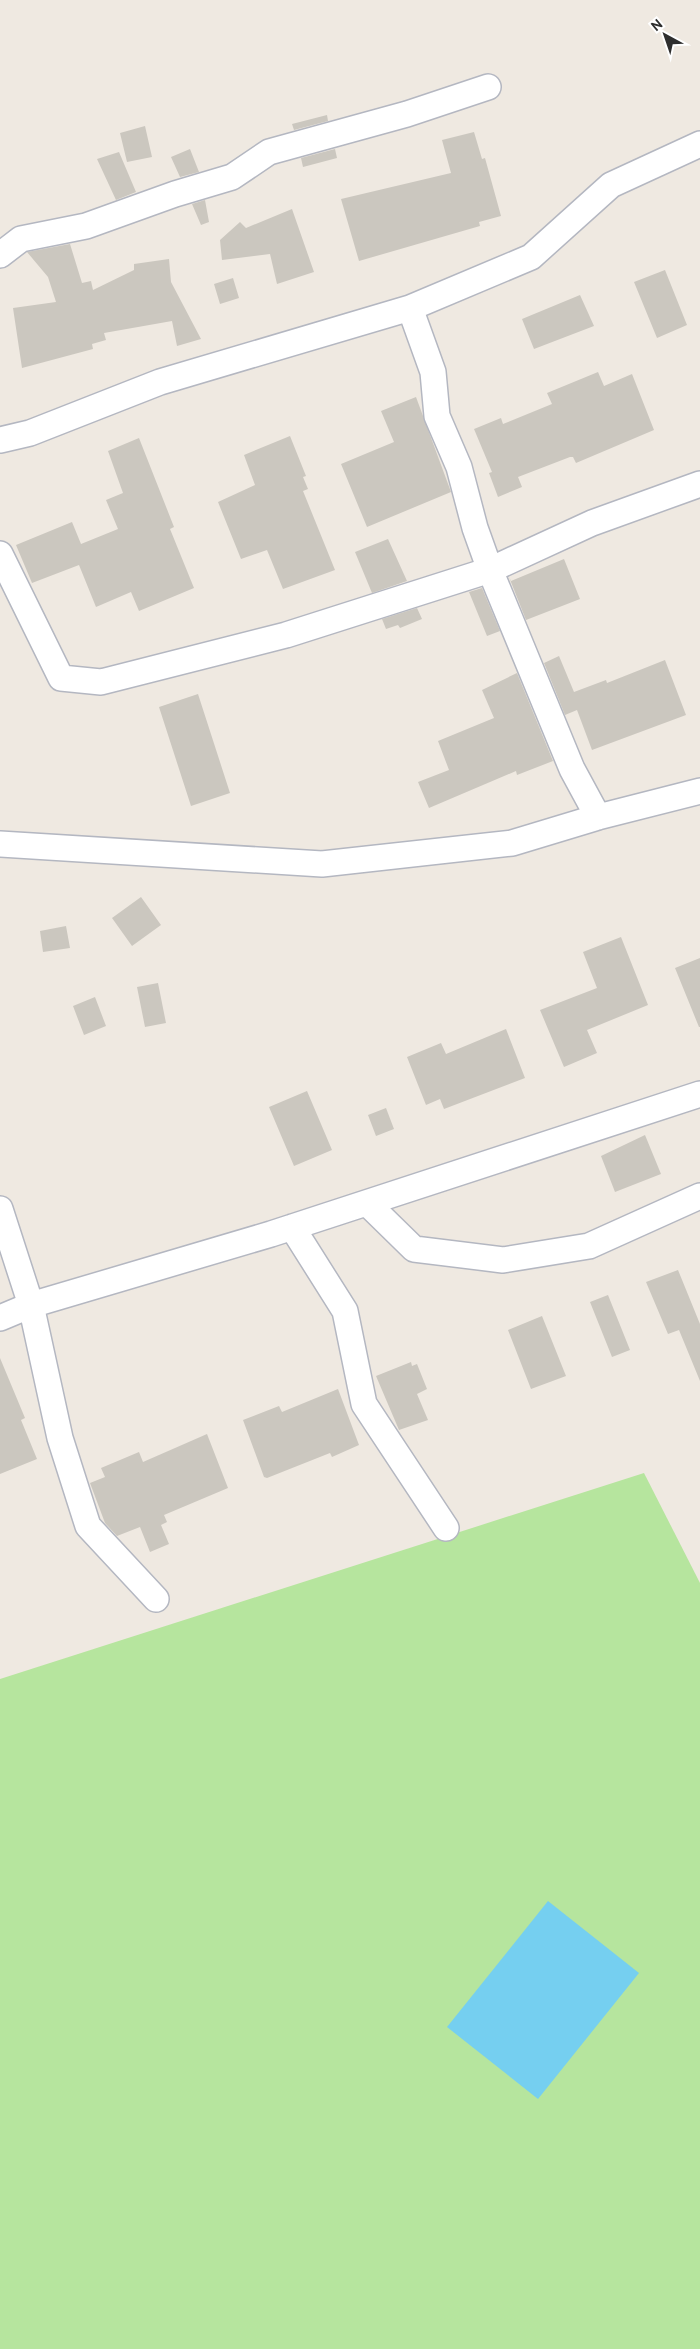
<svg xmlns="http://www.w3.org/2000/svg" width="700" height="2349" viewBox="0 0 700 2349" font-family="Overpass,sans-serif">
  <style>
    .green { fill: #b6e59e }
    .water { fill: #75cff0 }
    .building { fill: #cbc7bf }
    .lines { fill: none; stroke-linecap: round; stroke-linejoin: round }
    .minor-casing { stroke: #b4b7c1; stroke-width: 28 }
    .minor { stroke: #fff; stroke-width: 25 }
  </style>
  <rect width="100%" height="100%" fill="#efe9e1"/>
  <path class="green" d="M644,1473L700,1583V2349H0V1679Z"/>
  <path class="water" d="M548,1901L639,1973L538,2099L447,2027Z"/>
  <path class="building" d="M327,115L328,121L294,130L292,124Z
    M145,126L152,157L127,162L120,133Z
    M474,132L482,159L485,158L501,216L479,222L480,226L359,261L341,199L451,173L442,140Z
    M190,149L199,172L180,177L171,157Z
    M335,149L337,158L303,167L301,158Z
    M119,152L136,192L116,200L97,159Z
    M205,200L209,222L201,225L192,204Z
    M292,209L314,272L277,284L270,254L222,260L220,240L240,222L246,228Z
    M70,244L82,283L91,281L93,290L134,270V264L169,259L171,282L201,339L177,346L172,321L104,333L106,340L92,344L93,349L22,368L13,308L56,302L48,277L27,252Z
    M665,270L687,325L657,338L634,282Z
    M233,278L239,298L220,304L214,284Z
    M580,295L594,326L534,349L522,319Z
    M598,372L604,386L632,374L654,430L576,463L573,457H570L518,477L522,487L498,497L489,473L492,472L474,429L501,418L503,424L552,404L547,393Z
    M416,397L451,492L367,527L341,464L394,442L381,411Z
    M290,436L306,476L303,477L308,489L303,491L335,570L283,589L267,550L241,559L218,502L255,485L244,455Z
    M139,438L174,527L170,529L194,588L139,611L131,592L96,607L79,565L32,583L16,545L72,522L81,544L118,529L106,500L123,493L108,451Z
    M388,539L407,581L372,593L355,552Z
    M564,559L580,599L526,620L509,577L511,581Z
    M482,588L500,631L487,636L469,592Z
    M417,608L422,619L400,628L398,625L386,629L382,619Z
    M559,656L574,692L606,680L607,683L665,660L686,715L592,750L577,710L565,715L544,663Z
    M517,673L553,761L517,775L516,771L429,808L418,782L449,770L438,741L494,718L482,690Z
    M198,694L230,793L191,806L159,707Z
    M141,897L161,925L132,946L112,918Z
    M66,926L70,948L43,952L40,931Z
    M621,937L648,1005L587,1030L597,1053L564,1067L540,1010L597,988L583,952Z
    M700,958V1027H699L675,968Z
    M158,983L166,1023L145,1027L137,987Z
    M95,997L106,1026L84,1035L73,1006Z
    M506,1029L525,1078L444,1109L440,1099L426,1105L407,1057L441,1043L446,1054Z
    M307,1091L332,1150L294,1166L269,1107Z
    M386,1108L394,1129L376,1136L368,1115Z
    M645,1135L661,1174L615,1192L601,1156Z
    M678,1270L700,1324V1381L679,1330L668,1334L646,1282Z
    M608,1295L630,1350L612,1357L590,1302Z
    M542,1316L566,1376L531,1389L508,1330Z
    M0,1358L25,1418L21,1420L37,1459L0,1474Z
    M411,1362L412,1366L417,1364L427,1389L417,1394L428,1420L399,1430L376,1376Z
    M338,1389L359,1445L332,1457L330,1453L267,1478L264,1477L243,1420L279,1406L282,1412Z
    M207,1434L228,1488L164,1515L167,1522L161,1525L169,1544L150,1552L140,1527L117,1536L105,1523L90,1483L105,1477L101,1468L139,1452L143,1462Z"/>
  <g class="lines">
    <defs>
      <path id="minor" d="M0,255L21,239L86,226L175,194L232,177L269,152L407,114L488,87
        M410,308L433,372L437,416L459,467L475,528L490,570L572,769L598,817
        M0,440L30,433L160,382L410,308L531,257L611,185L700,144
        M0,554L61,678L101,682L286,635L490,570L592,523L700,484
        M0,844L322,864L512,843L598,817L700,791
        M367,1203L414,1249L503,1260L589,1246L700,1196
        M0,1209L31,1305L60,1438L88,1526L156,1599
        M292,1227L345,1311L364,1404L446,1528
        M0,1318L31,1305L271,1234L700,1094"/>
    </defs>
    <use href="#minor" class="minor-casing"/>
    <use href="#minor" class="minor"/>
  </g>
  <g transform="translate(665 35) rotate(320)" stroke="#ffffff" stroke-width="4" paint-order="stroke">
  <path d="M0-4L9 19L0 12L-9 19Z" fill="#2e2e2e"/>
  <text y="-8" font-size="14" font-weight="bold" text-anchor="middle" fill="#2e2e2e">N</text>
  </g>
</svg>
